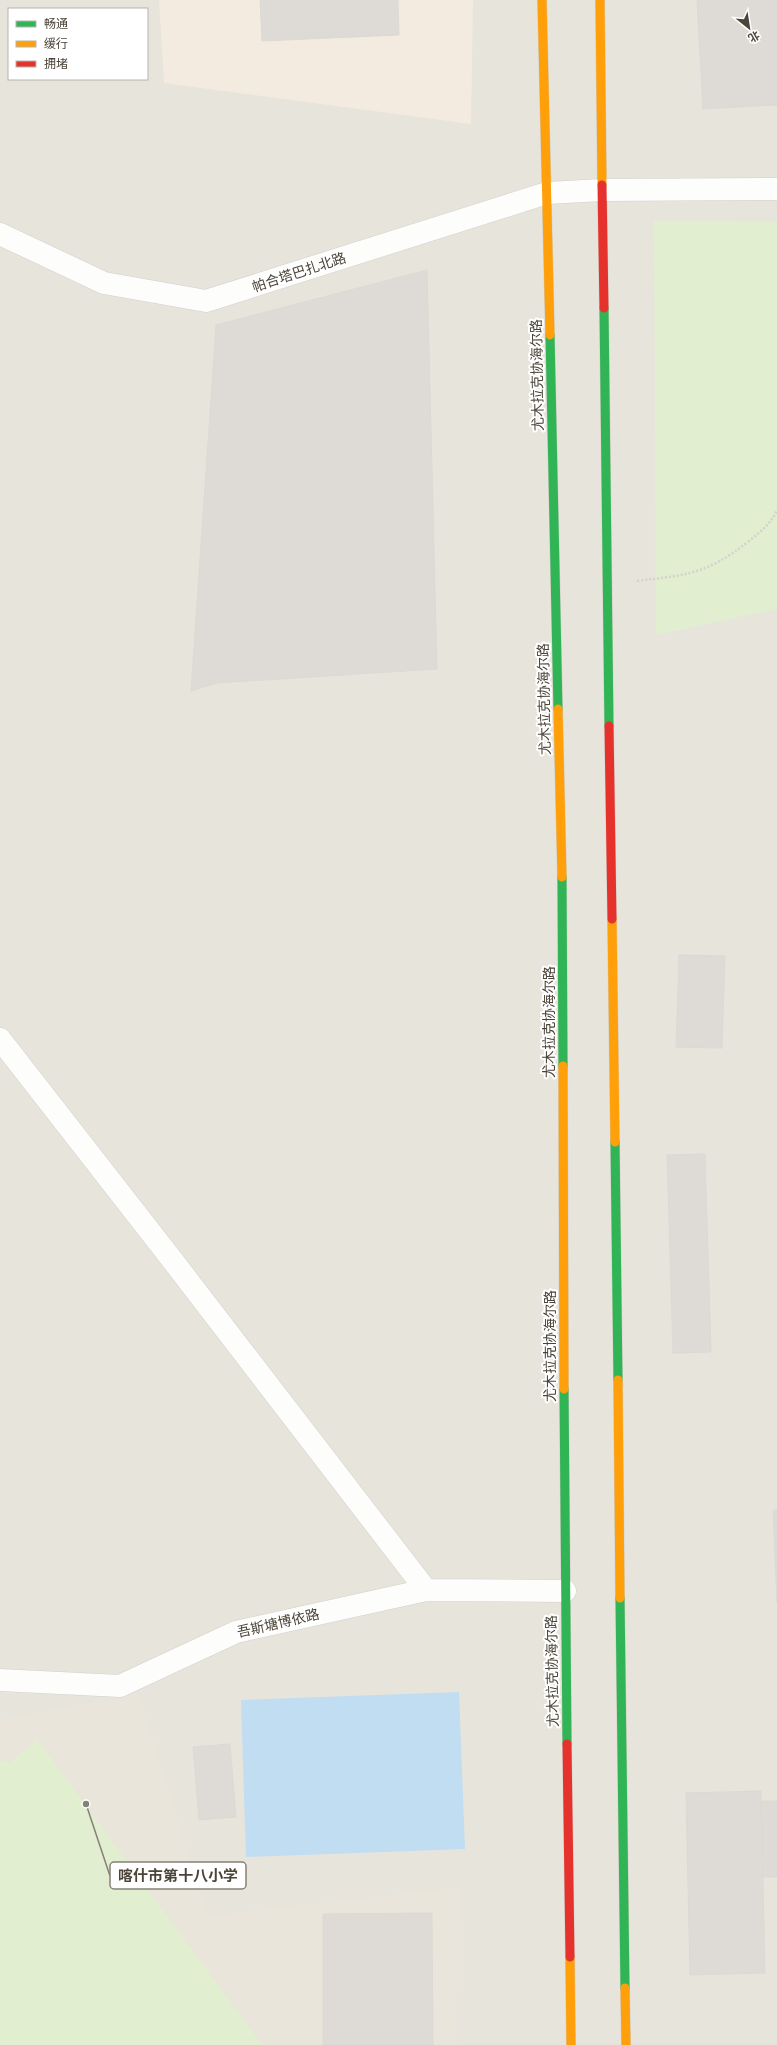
<svg xmlns="http://www.w3.org/2000/svg" width="777" height="2045" viewBox="0 0 777 2045" font-family="'IBM Plex Sans','Noto Sans SC',sans-serif">
  <style>
    .residential { fill: #e7e4dc; fill-rule: evenodd }
    .commercial { fill: #f3ebdf }
    .education { fill: #eae5da }
    .green { fill: #e1eecf }
    .water { fill: #c0ddf1 }
    .building { fill: #dedbd6; stroke: #dcd9d4 }
    .lines { fill: none; stroke-linecap: round; stroke-linejoin: round }
    .street-casing { stroke: #d2d0cb; stroke-width: 23 }
    .fast-casing { stroke: #d3cfc5; stroke-width: 10 }
    .slow-casing { stroke: #d3cfc5; stroke-width: 10 }
    .jam-casing { stroke: #d3cfc5; stroke-width: 10 }
    .path { stroke: #d3d2cc; stroke-width: 2.5; stroke-dasharray: 2 2; stroke-linecap: butt }
    .street { stroke: #fdfdfc; stroke-width: 22 }
    .fast { stroke: #30b455; stroke-width: 9 }
    .slow { stroke: #ff9f0a; stroke-width: 9 }
    .jam { stroke: #e5322d; stroke-width: 9 }
    .labels { text-anchor: middle; stroke-width: 4; stroke-linejoin: round; paint-order: stroke }
    .street-label { font-size: 14px; fill: #4b4439; stroke: #fff }
    .leader { fill: none; stroke: #868178; stroke-width: 1.5 }
    .callout-dot { fill: #868178; stroke: #fff; stroke-width: 1.5 }
    .callout { fill: #fff; stroke: #868178; stroke-width: 1.5 }
    .callout-label { font-size: 15px; text-anchor: middle; font-weight: bold; fill: #4b4439 }
  </style>
  <rect width="100%" height="100%" fill="#f4f2ee"/>
  <path class="residential" d="M0,0H777V2045H0ZM9,9H147V79H9Z"/>
  <path class="commercial" d="M159,0H473L471,124L164,83Z"/>
  <path class="education" d="M138,1693L207,1916L458,1888L456,2045H0V1720Z"/>
  <path class="green" d="M654,221L777,222V609L656,635Z
    M37,1739L262,2045H0V1761L9,1763Z"/>
  <path class="water" d="M459,1692L465,1849L246,1857L241,1700Z"/>
  <path class="building" d="M260,0H398L399,35L262,41Z
    M697,0H777V105L703,109Z
    M427,270L437,669L217,683L191,691L216,325Z
    M679,955L725,956L722,1048L676,1047Z
    M705,1154L711,1352L673,1353L667,1155Z
    M773,1510H777V1602Z
    M230,1744L236,1817L199,1820L193,1747Z
    M761,1791L765,1973L690,1975L686,1793Z
    M761,1801H777V1877H763Z
    M432,1913L433,2045H323V1914Z"/>
  <g class="lines">
    <defs>
      <path id="street" d="M0,234L104,283L206,301L547,193L602,190L777,189
        M0,1039L173,1261L426,1590
        M0,1680L120,1686L236,1632L426,1590L565,1591"/>
      <path id="fast" d="M604,308L609,726
        M550,335L558,709
        M562,877L563,1066
        M615,1142L618,1380
        M564,1389L567,1744
        M620,1598L625,1988"/>
      <path id="slow" d="M542,0L550,335
        M600,0L602,185
        M558,709L562,877
        M612,919L615,1142
        M563,1066L564,1389
        M618,1380L620,1598
        M570,1957L571,2045
        M625,1988L626,2045"/>
      <path id="jam" d="M602,185L604,308
        M609,726L612,919
        M567,1744L570,1957"/>
    </defs>
    <use href="#street" class="street-casing"/>
    <use href="#fast" class="fast-casing"/>
    <use href="#slow" class="slow-casing"/>
    <use href="#jam" class="jam-casing"/>
    <path class="path" d="M637,581C688,575 707,574 749,541C761,531 771,524 777,510"/>
    <use href="#street" class="street"/>
    <use href="#fast" class="fast"/>
    <use href="#slow" class="slow"/>
    <use href="#jam" class="jam"/>
  </g>
  <g class="labels">
    <g class="street-label">
      <text transform="translate(299 272) rotate(-18)" y="5">帕合塔巴扎北路</text>
      <text transform="translate(537 375) rotate(-91)" y="5">尤木拉克协海尔路</text>
      <text transform="translate(544 699) rotate(-91)" y="5">尤木拉克协海尔路</text>
      <text transform="translate(549 1022) rotate(-90)" y="5">尤木拉克协海尔路</text>
      <text transform="translate(550 1346) rotate(-90)" y="5">尤木拉克协海尔路</text>
      <text transform="translate(278 1623) rotate(-13)" y="5">吾斯塘博依路</text>
      <text transform="translate(552 1671) rotate(-91)" y="5">尤木拉克协海尔路</text>
    </g>
  </g>
  <path class="leader" d="M86 1804L110 1876"/>
  <circle class="callout-dot" cx="86" cy="1804" r="4"/>
  <rect class="callout" x="110" y="1862" width="136" height="27" rx="4"/>
  <g class="callout-label">
    <text x="178" y="1881">喀什市第十八小学</text>
  </g>
  <rect x="8" y="8" width="140" height="72" fill="#ffffff" stroke="#b7b4b0"/>
  <rect x="16" y="21" width="20" height="6" fill="#30b455" stroke="#b7b4b0"/>
  <text x="44" y="28" font-size="12" fill="#4b4439">畅通</text>
  <rect x="16" y="41" width="20" height="6" fill="#ff9f0a" stroke="#b7b4b0"/>
  <text x="44" y="48" font-size="12" fill="#4b4439">缓行</text>
  <rect x="16" y="61" width="20" height="6" fill="#e5322d" stroke="#b7b4b0"/>
  <text x="44" y="68" font-size="12" fill="#4b4439">拥堵</text>
  <g transform="translate(749 28) rotate(150)" stroke="#ffffff" stroke-width="3" paint-order="stroke">
  <path d="M0-3L7 15L0 10L-7 15Z" fill="#4b4439"/>
  <text y="-6" font-size="11" font-weight="bold" text-anchor="middle" fill="#4b4439">北</text>
  </g>
</svg>
